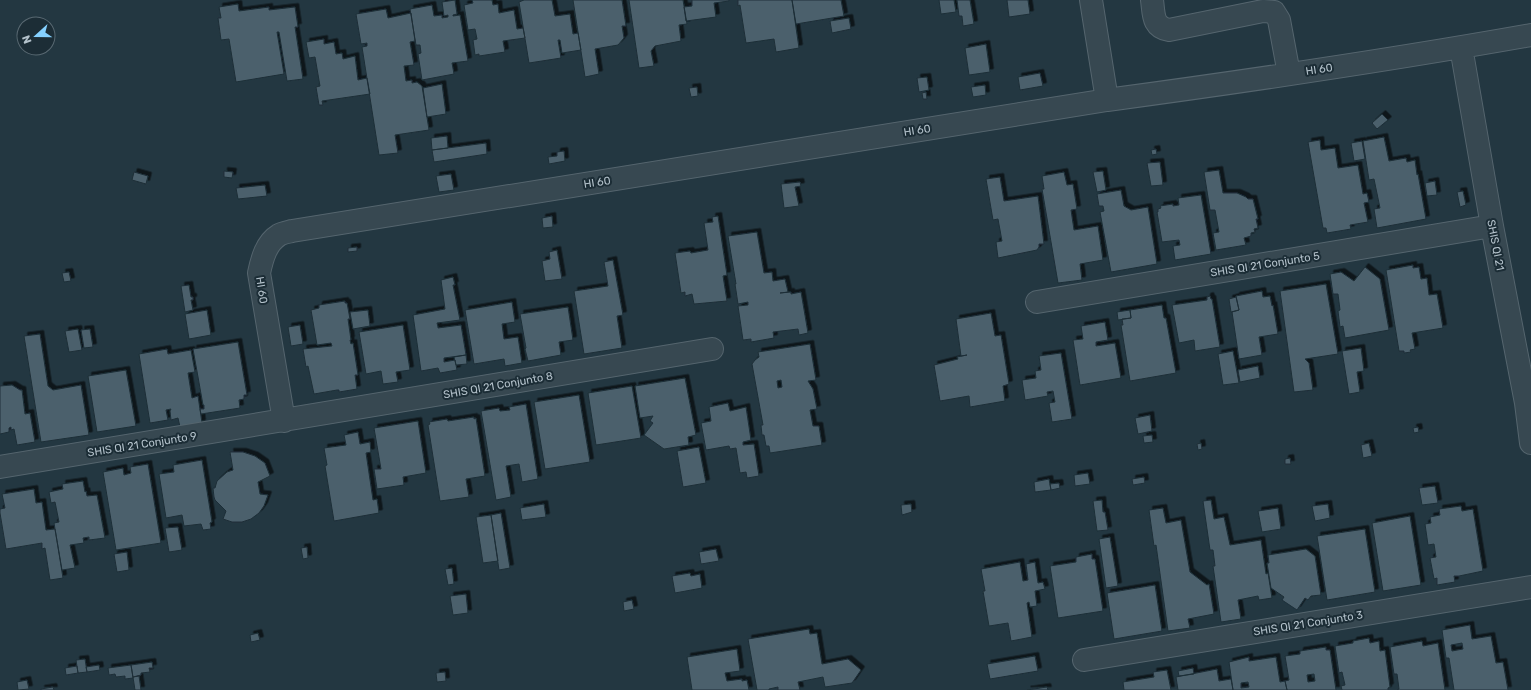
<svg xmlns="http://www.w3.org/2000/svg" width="1531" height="690" viewBox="0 0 1531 690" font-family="Rubik,sans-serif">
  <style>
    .building { fill: #4c616c; stroke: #1e2f38; fill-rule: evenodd; filter: url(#shadow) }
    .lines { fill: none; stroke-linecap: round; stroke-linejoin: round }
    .minor-casing { stroke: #55656e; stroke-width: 24 }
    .minor { stroke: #374851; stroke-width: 22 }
    .labels { text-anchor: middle; stroke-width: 4; stroke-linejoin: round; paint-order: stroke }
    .street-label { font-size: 11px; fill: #b4c2cb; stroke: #1c2d36 }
  </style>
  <defs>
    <filter id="shadow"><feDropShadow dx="3.5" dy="-3.5" stdDeviation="0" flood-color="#0009"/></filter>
  </defs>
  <rect width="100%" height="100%" fill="#233741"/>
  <path class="building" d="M455,0L457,14L453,15V16L460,15L468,61L452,63L454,74L422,80L418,54L421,53L420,45H416L410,9L432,5L434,16L442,15V18L448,17V15L444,16L442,2Z
    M472,0H492L493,5L498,4L499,13L514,10L517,29L523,28L525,38L503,41L505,52L479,56V54L475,55L473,40L477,39L475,29L468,30L464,5L473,3Z
    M524,0H552L555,16L570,14L573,34L578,33L581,50L562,53L560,40H558L561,58L529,63L519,2Z
    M573,0H622L626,26H622L624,38L618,45L595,49L599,74L585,77Z
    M629,0H683L687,24L679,25L681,41L655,46L651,51L654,66L639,68Z
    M692,0H729V1L714,3L716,17L686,21L684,7L692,6Z
    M738,0H792L799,48L776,52L774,39L746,43L740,5L738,6Z
    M792,0H841L844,16L796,24Z
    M939,0H954L956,12L941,14Z
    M957,0H970L974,24L963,26L962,16H959Z
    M1007,0H1028L1030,14L1009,17Z
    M238,4L239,11L269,7V10L295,7L298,27H295L303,79L287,81L279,32H277L284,74L236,82L229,39L221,40L218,18H221L219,7Z
    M386,9L388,18L411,13L415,41L410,42L414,65L404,66L406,81L412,80V83L417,82L422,86L429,130L395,135L398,153L379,155L362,47L367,46V43L361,44L356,14Z
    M849,18L851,29L832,33L830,21Z
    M324,39V44L334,42L336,54L342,53L343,59L355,56L358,80L367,78L370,94L322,101L323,105H319L316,87L320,86L315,57L309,58L306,42Z
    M986,44L990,72L969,75L965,48Z
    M1040,73L1043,86L1020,90L1018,77Z
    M927,77L929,90L919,92L917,78Z
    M442,84L446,114L427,117L423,88Z
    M985,85L986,95L973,97L971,87Z
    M697,87L698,96L691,97L689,88Z
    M926,92L927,99H923L922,93Z
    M1382,114L1388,120L1377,129L1372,123Z
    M447,136L448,148L432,150L431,138Z
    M1384,137L1389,161L1406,158L1407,162L1415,160L1417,175L1418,174L1426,219L1377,228L1374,209L1380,208L1374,179L1369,180L1363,141Z
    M1320,140L1321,150L1335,148L1338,168L1358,165L1363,194L1367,193L1369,202L1364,203L1368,222L1350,225L1351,229L1327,233L1326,228H1323L1308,142Z
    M1362,141L1365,159L1354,161L1351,143Z
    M486,143L487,154L434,162L432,150Z
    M1156,149L1157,154L1152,155L1151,150Z
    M564,151L565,161L549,164L548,157L557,156V152Z
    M1160,162L1163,185L1151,186L1147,163Z
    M1219,170L1223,193H1237L1246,197L1248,199H1253L1258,219H1256L1258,228L1254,229L1255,232L1251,233V236L1244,238L1246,245L1216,250L1213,233L1219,232L1215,210H1210L1204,172Z
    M224,171L233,172L232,178L224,177Z
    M1103,171L1106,190L1097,192L1093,172Z
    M134,172L148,176L146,184L132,180Z
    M1064,172L1067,185L1073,184L1077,209L1071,210L1074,230L1098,226L1103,260L1080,264L1082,280L1058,283L1042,189H1044L1042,176Z
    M451,174L454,190L439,192L436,176Z
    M1000,177L1004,201L1038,196L1044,244H1039V247L1037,250L998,258L996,242L1002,241L998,219L993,220L986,179Z
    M1435,181L1437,195L1427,196L1425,183Z
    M800,182L801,186L795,187L799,206L784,208L781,184Z
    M265,185L267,196L238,199L236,188Z
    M1121,190L1124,206L1131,210L1148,207L1157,264L1111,272L1100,212L1104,211L1103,206H1099L1097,194Z
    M1463,191L1466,205L1460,207L1457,192Z
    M1201,195L1211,254L1175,260L1173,246L1180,245L1179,240L1162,242L1157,212H1158V209L1161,208L1160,206L1173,204V206L1179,205L1178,198Z
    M552,216L553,227L543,228L542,218Z
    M718,216L727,275L723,276L727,301L694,304L692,294L685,296V292L681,293L675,253L690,251L691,253L708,250L704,223L713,222L712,217Z
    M757,232L764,273L772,272L773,281L785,279L788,292L780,293L791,292V294L801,292L808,333L799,335L798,329L773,332L774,338L751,342V339L743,340L738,306L748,305V302L738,304L735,284H736L728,236Z
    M357,247V251L348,252V248Z
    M557,250L562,279L545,281L542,261L550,259L549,252Z
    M613,260L623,315L617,316L622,348L584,354L574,291L608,286L604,262Z
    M1413,265V268L1419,267L1421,279L1427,278L1429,295L1437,294L1443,328L1412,333L1415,349L1410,350L1411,352L1404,353V351H1399L1386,270Z
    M1365,267L1380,279L1389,330L1345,338L1343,326L1340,327L1338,311L1340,310L1338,294H1333L1330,274L1341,272L1354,281Z
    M69,272L71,281L64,282L62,273Z
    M453,277L455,285H453L460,320L437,323L438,327V328L461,325L466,355L444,358V362L455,360L457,370L440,373L438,368L421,371L413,315L445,309L441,280Z
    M1326,284L1338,354L1305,359L1309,363L1313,390L1294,392L1280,291Z
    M189,285L191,297H193V300H191L193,310L185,312L181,286Z
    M1262,291L1263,297L1270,296L1272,306L1273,305L1278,334L1259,337L1262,355L1239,359L1232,312L1239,310L1236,296Z
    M1210,296L1211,299H1212L1220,347L1195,351L1194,340L1179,343L1172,305L1207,300V297Z
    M1236,297L1239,310L1231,312L1229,299Z
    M345,301V303H347L350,319H348L351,340H350L351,344L353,343L358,375H355L357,389L339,392V390H337L314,394L308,366L306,367L303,349L332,346L331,343L317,345L311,310L319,308V305Z
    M512,302L515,322L502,324L504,339L518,337L522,363L505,366L504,359L474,364L465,310Z
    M1162,305L1164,318H1166L1176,373L1130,381L1121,325H1123L1122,319L1131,318L1130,310Z
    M568,307L573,340L559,342L561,355L528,361L525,349L526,348L520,314Z
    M207,310L211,335L189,339L185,314Z
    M368,310L370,326L353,329L350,312Z
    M1130,310L1131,318L1118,320L1117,312Z
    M991,313L995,336L1001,335L1009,384L1003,386L1005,401L970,407L969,396L940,401L934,365L958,359L957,357L967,355L961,356L956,319Z
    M1105,322L1108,340L1096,342V346L1115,343L1121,378L1080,385L1073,340L1083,339L1081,326Z
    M300,325L303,344L291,346L288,327Z
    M403,325L410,370L396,372L398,382L383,384L381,371L366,374L359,332Z
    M78,329L82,350L69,352L65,331Z
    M90,329L93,347L84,348L81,330Z
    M40,334L48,386L53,390L81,385L89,435L41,442L24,336Z
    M238,342L247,395H244V399L239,400L240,408L201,414L200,409H204V405H203L193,349Z
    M810,344L816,380L808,381L813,389L817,409L810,410L813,426H819L822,445L770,453L769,446H766L764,435H762L761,425H763L752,364L755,360L759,357L758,352ZM781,380L782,387L778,388L777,381Z
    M1361,348L1364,371L1357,372L1360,392L1349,394L1342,351Z
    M167,349L168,354L191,350L195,372L188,373L192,398L198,396L202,423L180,427L178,418L171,420L170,411L171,409L166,410L168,420L150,423L139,354Z
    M1233,351L1239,383L1223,385L1218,354Z
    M1061,353L1072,419L1052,422L1049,403L1055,402L1053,391L1047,392L1048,396L1025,400L1022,380L1036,378L1035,371L1041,370L1039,356Z
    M466,355L467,364L456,365L454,357Z
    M1258,366L1260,378L1240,382L1238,370Z
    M126,370L136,426L97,432L88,376Z
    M685,378L696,435L688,437L689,445L664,449L644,435L653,423L650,421L653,416L640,418L635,386Z
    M12,385L20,390H22L25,414L30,413L35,442L17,445L14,429L11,430V427L9,428V432L0,434V386Z
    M632,386L641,438L596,445L588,393Z
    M579,395L590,462L545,469L534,402Z
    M728,403L730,411L746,407L751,440L743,442V445L754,444L759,476L747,478L746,472L740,473L736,448L730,449L729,446L706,450L701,423L711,421L709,407Z
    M526,404L538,479L522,482L519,464L506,466L511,497L496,500L481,411L499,408L500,411L510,410L509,407Z
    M1150,415L1152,431L1138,434L1135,418Z
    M474,417V419L476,418L485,476L466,479L469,497L440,501L428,425L430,424L429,422L447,419L448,421Z
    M418,421L426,473L403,477L404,485L377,489L374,469H381L374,428Z
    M1418,427L1419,432L1414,433L1413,428Z
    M358,432L360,444L370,442L371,452L366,453L373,500L377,499L379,513L334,521L325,466L327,465L324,448L346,445L344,435Z
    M1152,435L1153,442L1144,443L1143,436Z
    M1201,443L1202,449L1198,450L1197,444Z
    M1369,443L1372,456L1363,458L1361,445Z
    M699,447L706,483L683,487L677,451Z
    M230,452H243L255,456L265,463L270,476L258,482L260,494L268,495L264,506L259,513L251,519L242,522H232L223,519L226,511L215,500L214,497L213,488H215L217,481L227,472L233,470Z
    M1290,458L1291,464H1285V459Z
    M202,460L212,522L210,523L211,529L203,530L201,524L184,526L182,515L166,518L159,474L174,472L173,465Z
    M148,464L161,543L116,550L103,472L123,468L124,475L131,473L130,467Z
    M1088,473L1090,484L1075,486L1074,475Z
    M1144,477L1145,483L1133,485L1132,479Z
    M1049,479L1051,490L1035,492L1034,482Z
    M83,481L85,492L86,491L87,496L97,495L105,538L89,540V537L83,538L84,543L70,545L75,568L62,570L54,523L59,522L55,502L51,503L49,492L63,489L62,484Z
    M1059,483L1060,488L1051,490L1050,484Z
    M1435,486L1438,503L1422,505L1419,488Z
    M34,489L36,503L42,502L46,530L55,529L63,578L50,580L45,548L42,549V543L6,549L0,513V509L5,508L2,494Z
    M1102,500L1103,512H1105L1108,530L1097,531L1093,501Z
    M1211,500L1214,519L1224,517L1230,545L1261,540L1266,574L1268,573L1272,598L1259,600L1258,596L1238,600L1241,619L1221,622L1213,566H1215L1213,550H1210L1203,501Z
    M544,504L546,517L522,520L520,508Z
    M911,504L912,512L902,515L901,505Z
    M1328,504L1330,518L1315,521L1312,506Z
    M1461,506L1462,511L1473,509L1483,571L1459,576H1454L1455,582L1437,585V578L1434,579L1430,558L1436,557L1434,544L1428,545L1425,524L1431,523L1430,517L1440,515L1439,509Z
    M1163,508L1166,523L1181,520L1190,572L1207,585L1209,584L1214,614L1188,619L1190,628L1168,631L1156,545L1154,546L1149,510Z
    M1278,508L1281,529L1262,532L1258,511Z
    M501,513L510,568L499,570L491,515Z
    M491,515L498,561L483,563L476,517Z
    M1410,516L1421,585L1383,591L1372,523Z
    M178,527L182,550L169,552L165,528Z
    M1365,529L1375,592L1327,600L1317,536Z
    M1110,537L1118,586L1106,588L1099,539Z
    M307,547L308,558L303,559L301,548Z
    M716,549L719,561L701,564L699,552Z
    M1306,549L1315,556L1321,595L1311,596L1308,600L1305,598L1297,610L1282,600L1284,597L1271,588L1267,563H1269L1268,555Z
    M127,552L129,570L117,572L114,554Z
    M1092,554V559H1095L1103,611L1058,618L1050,566L1076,562V557Z
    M1020,562L1023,581L1028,580L1026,564L1035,562L1038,583L1043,582L1045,589L1035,591L1037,606L1030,607L1029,602L1027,603L1032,637L1011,641L1008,623L989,626L983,591H985L981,569Z
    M452,568L454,584L448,585L445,569Z
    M690,573L691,576L700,574L702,588L675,593L672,576Z
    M1155,585L1162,631L1114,639L1107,593Z
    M466,594L468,613L453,615L450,596Z
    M632,600L634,609L624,611L623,602Z
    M1470,625L1472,639L1491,636L1496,663L1503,662L1508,690H1454L1449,658H1446L1442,630ZM1462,643L1463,649L1452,651L1451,645Z
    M809,629L810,634L817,633L822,664L848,659L861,670L852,683L825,687L823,677L798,682L800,690H778V687L769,689V690H757L748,639Z
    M258,633L260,640L251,642L250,635Z
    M1369,638L1370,643L1379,641L1380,651L1385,650L1390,687L1388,688V690H1342L1341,686L1345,685L1342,672L1339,673L1335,646L1353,643V641Z
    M1422,641L1423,646L1438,643L1445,690H1397L1399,689L1397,674H1394L1390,647Z
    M1326,647V650H1330L1336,690H1287L1285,681L1289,680L1285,656L1300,654V651ZM1314,674L1315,681L1308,682L1307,675Z
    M737,649L740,671L725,673L727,681L742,679V681L747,680L749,690H692L687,657Z
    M1035,656L1038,671L990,679L987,664Z
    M1249,657V661L1276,657L1280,682L1285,681L1287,690H1233L1229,662ZM1248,682L1249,687L1241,688V683Z
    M85,659L87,672L78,673L76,660Z
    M152,662L153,668H149L150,672L141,673V675L133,677L131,665Z
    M99,665L100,670L87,672L86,667Z
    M131,665L133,678L125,679V676L116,677L115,674L109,675L108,668Z
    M77,666L78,673L66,675L65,668Z
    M1193,668L1194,674L1179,676L1178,671Z
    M1217,669L1219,681L1231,679L1233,690H1178L1176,677Z
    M1167,670L1171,690H1124L1123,682L1154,677L1153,672Z
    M445,672L446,681L437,682L436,673Z
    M139,676L141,690H135L133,677Z
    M27,680L29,689L18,690L17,682Z
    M53,687L54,690H41V689Z
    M1047,687L1048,690H1027Z"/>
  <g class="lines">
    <defs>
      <path id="minor" d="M1091,0L1107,100
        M1152,0C1154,14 1152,27 1169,30L1263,11L1274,12L1279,20L1289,74
        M1461,47L1492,226L1526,403L1531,443
        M1037,302L1492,226
        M284,421L259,273C262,259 266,243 279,235C282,233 288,232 292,231L1107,100C1248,81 1390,60 1531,35
        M0,467L712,349
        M1084,660L1531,587"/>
    </defs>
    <use href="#minor" class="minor-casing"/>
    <use href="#minor" class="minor"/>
  </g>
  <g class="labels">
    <g class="street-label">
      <text transform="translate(1319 69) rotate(-9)" y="4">HI 60</text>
      <text transform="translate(917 130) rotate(-9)" y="4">HI 60</text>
      <text transform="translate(597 182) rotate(-9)" y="4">HI 60</text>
      <text transform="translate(1496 245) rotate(79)" y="4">SHIS QI 21</text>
      <text transform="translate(1265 264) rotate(-9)" y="4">SHIS QI 21 Conjunto 5</text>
      <text transform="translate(262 290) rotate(81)" y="4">HI 60</text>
      <text transform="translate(498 385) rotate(-10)" y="4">SHIS QI 21 Conjunto 8</text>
      <text transform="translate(142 444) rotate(-9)" y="4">SHIS QI 21 Conjunto 9</text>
      <text transform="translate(1308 623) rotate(-9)" y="4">SHIS QI 21 Conjunto 3</text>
    </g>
  </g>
  <g transform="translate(36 36) rotate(249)"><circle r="19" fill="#1c2d36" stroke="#596972"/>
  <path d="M0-3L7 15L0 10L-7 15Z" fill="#85d1ff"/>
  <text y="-6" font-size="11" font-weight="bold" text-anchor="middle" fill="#b4c2cb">N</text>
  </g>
</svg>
